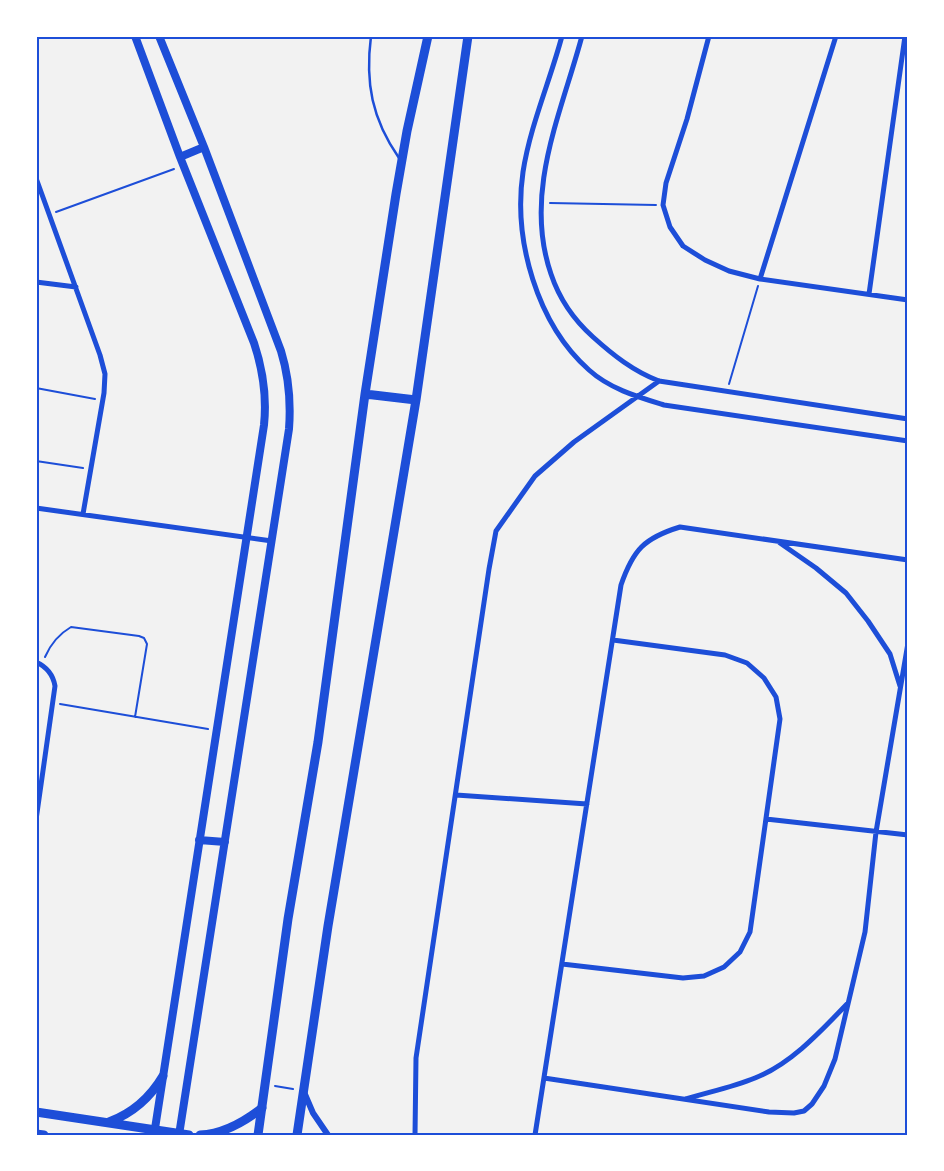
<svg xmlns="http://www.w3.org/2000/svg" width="944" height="1171" viewBox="0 0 944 1171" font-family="Raleway,sans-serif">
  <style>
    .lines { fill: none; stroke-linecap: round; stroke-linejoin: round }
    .path { stroke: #1d4ed8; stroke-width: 2 }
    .service { stroke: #1d4ed8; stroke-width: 2.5 }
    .minor { stroke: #1d4ed8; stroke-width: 5 }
    .tertiary { stroke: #1d4ed8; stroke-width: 6 }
    .secondary { stroke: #1d4ed8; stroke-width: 8 }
    .primary { stroke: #1d4ed8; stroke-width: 9 }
    .trunk { stroke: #1d4ed8; stroke-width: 9 }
    .neatline { fill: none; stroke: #1d4ed8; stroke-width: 2 }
  </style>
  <rect width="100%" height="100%" fill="#f2f2f2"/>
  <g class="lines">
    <path class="path" d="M550,203L656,205
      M56,212L174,169
      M729,384L758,286
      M36,388L95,399
      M36,461L83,468
      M45,657C51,643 59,634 71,627L139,636L144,638L147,644L135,717
      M60,704L208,729
      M275,1086L293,1089"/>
    <path class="service" d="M371,36C365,83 372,119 399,158"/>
    <path class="minor" d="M562,36C550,81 530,126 523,172C513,240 537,324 589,370C610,389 638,397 664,405L908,441
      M582,36C561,114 523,193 551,274C559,298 574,320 593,337C613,355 633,371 659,381L908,419
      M709,36L687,119L666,183L663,205L670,227L683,246L705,260L729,271L760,279L908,300
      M36,178L100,355L105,374L104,393L83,514
      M760,279L836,36
      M36,282L76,287
      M869,294L905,36
      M36,508L272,541
      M780,543L816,568L846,593L868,621L890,654L900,686
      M36,662C47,667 53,674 55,686L36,820
      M456,795L587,804
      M766,819L908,835
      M562,964L683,978L704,976L724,967L740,952L750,932L780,719L776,697L764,678L747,663L725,655L613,640
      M544,1078L769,1112L794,1113L804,1111L812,1104L824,1086L835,1059L865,932L876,832L908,643
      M686,1099C709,1092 733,1087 755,1078C791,1064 821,1031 847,1004
      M415,1135L416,1058L489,569L496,531L535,476L574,442L659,381
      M535,1135L621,585C633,550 644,538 680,527L908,560"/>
    <path class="tertiary" d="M304,1092L313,1113L328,1135"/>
    <path class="secondary" d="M135,36L180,157L254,343C263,370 267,396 264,425L154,1135
      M159,36L204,147L281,351C289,377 291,402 289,429L179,1135
      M180,157L204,147
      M199,840L225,842"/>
    <path class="primary" d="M36,1112L189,1135
      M109,1122C133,1113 150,1098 163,1076
      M36,1134L44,1135
      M200,1135C223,1134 244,1122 262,1108"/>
    <path class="trunk" d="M365,394L416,400
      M258,1135L288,919L318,742L365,394L396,194L407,131L428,36
      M297,1135L328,926L416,400L468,36"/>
  </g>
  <rect width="944" height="1171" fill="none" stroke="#ffffff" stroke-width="75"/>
  <rect x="38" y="38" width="868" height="1096" class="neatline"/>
</svg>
